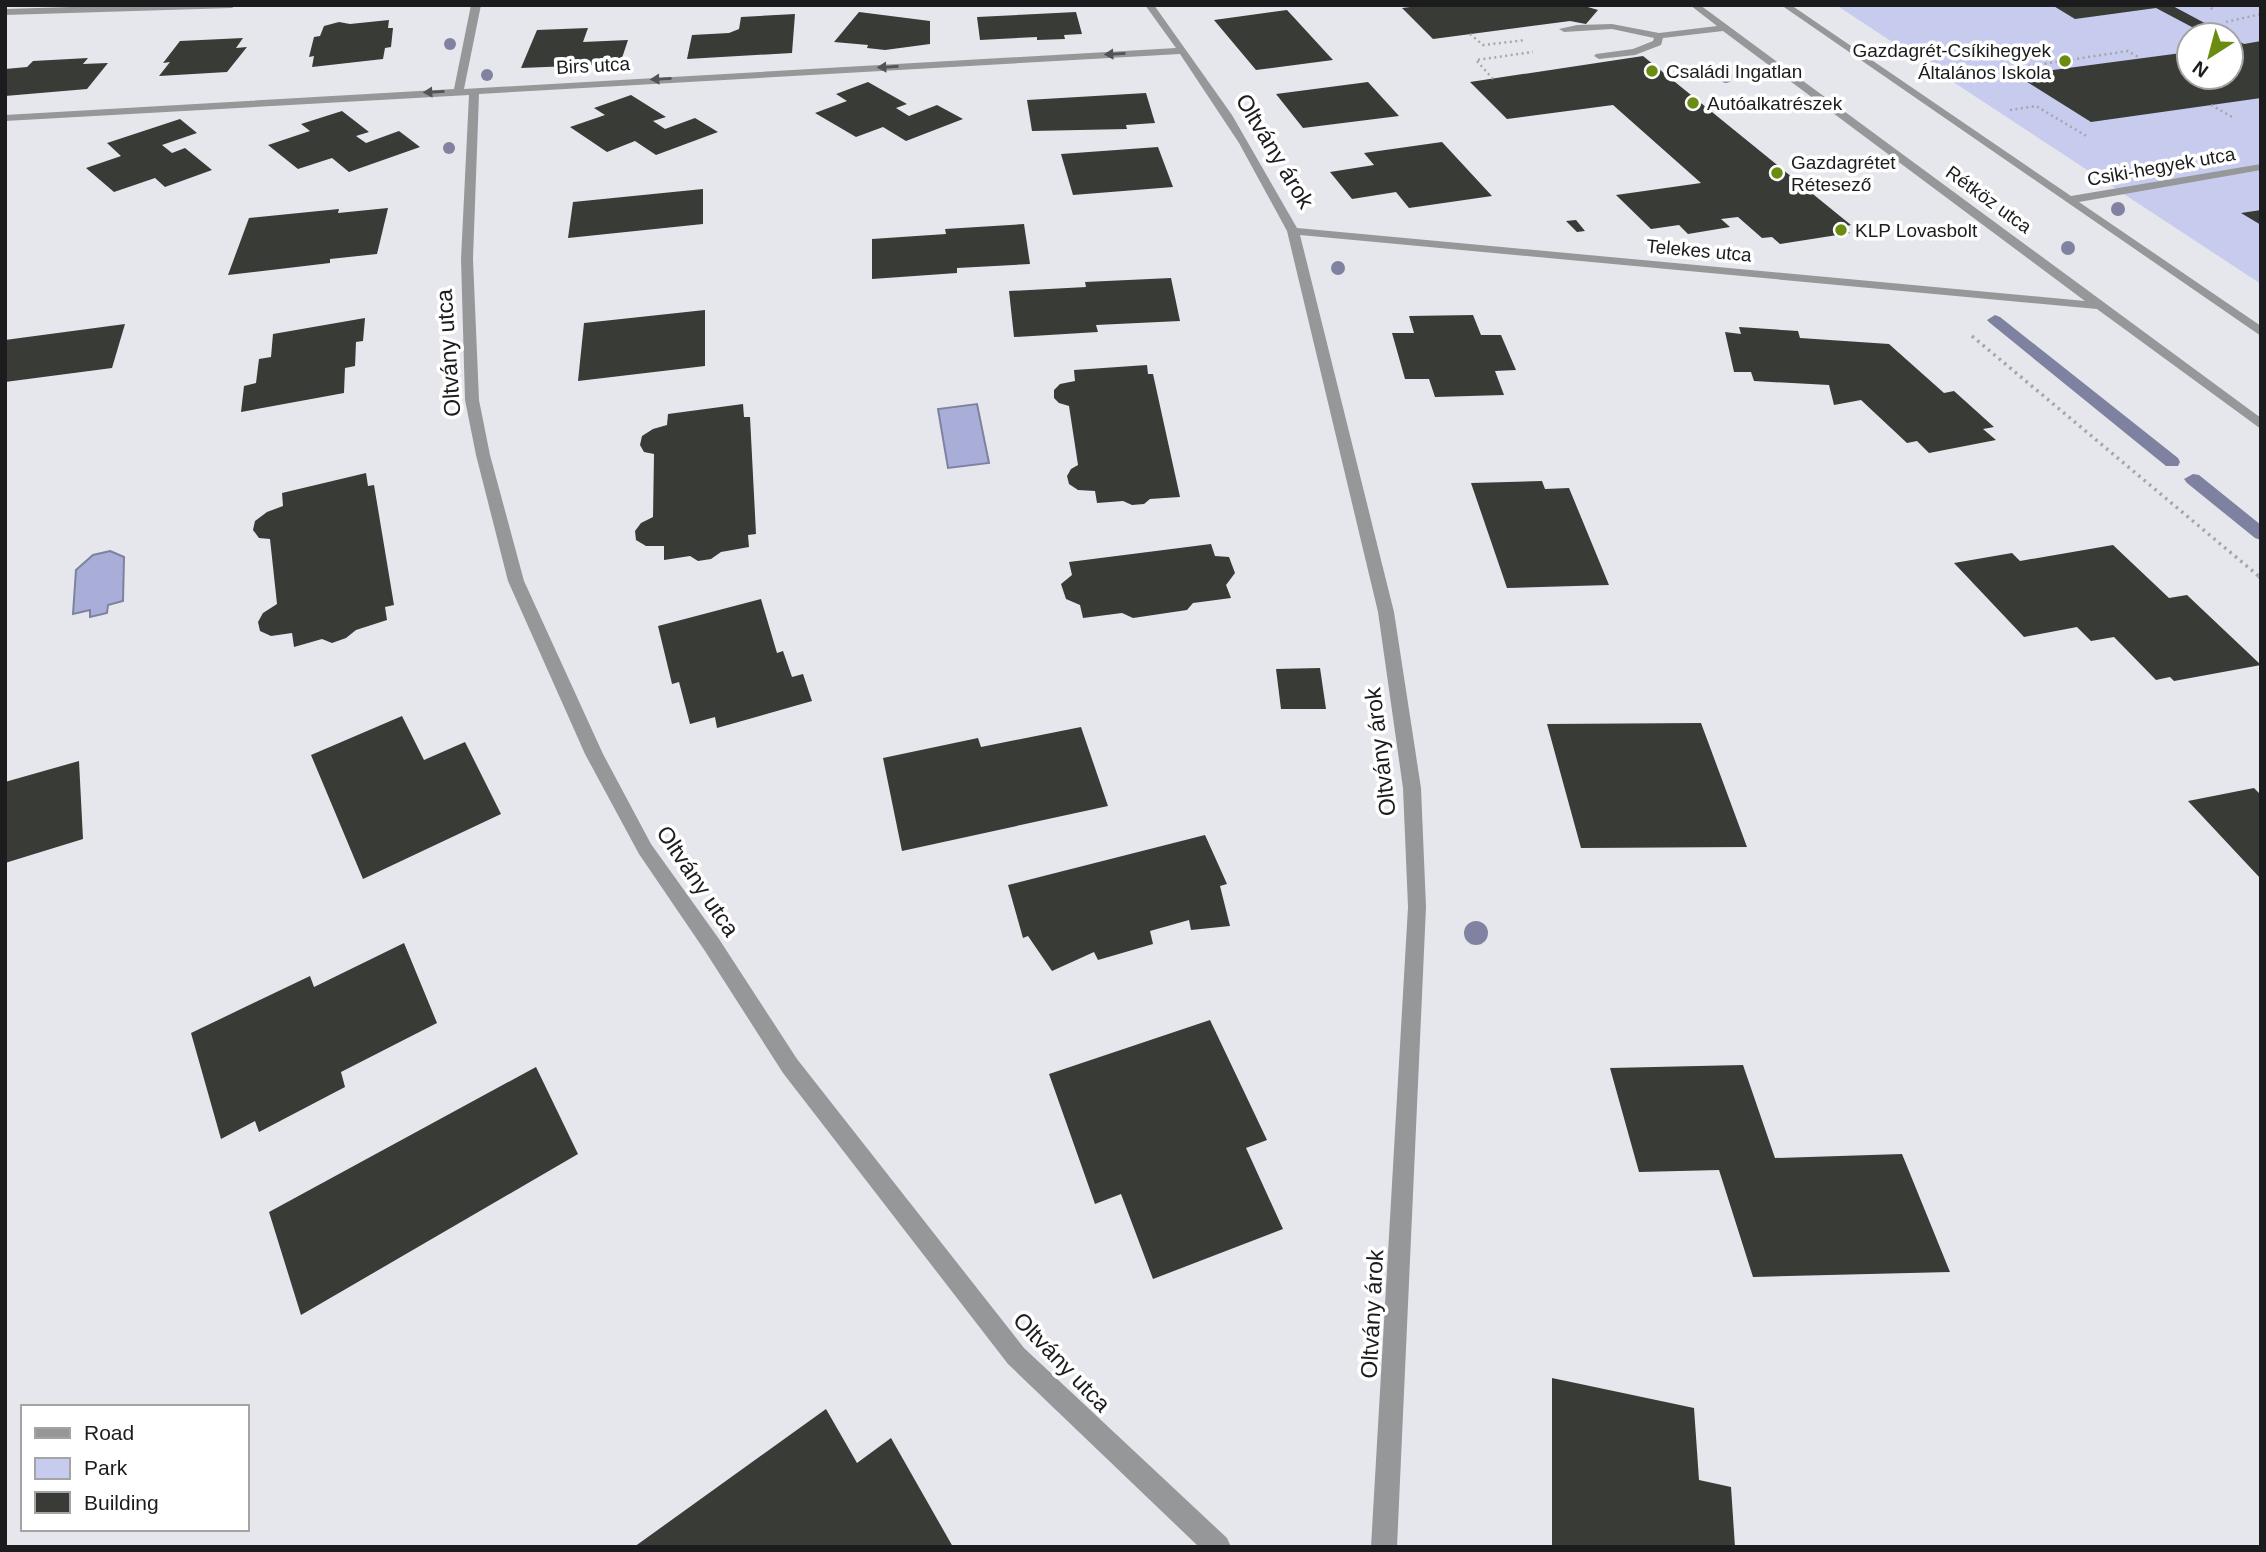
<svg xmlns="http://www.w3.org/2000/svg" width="2266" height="1552" viewBox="0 0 2266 1552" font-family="Arial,sans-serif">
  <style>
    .green { fill: #c7cbee; fill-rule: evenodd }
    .water { fill: #a8aed8; stroke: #7e82a0; stroke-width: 2 }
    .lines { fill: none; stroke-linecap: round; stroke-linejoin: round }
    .stream { fill: #7e82a0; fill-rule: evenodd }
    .building { fill: #393b37 }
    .path-far2 { stroke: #a6a6aa; stroke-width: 2.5; stroke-dasharray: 2 3.5; stroke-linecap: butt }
    .path-far1 { stroke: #a6a6aa; stroke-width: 3.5; stroke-dasharray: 2.5 4.5; stroke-linecap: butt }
    .path { stroke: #a6a6aa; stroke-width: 4.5; stroke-dasharray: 3.5 5; stroke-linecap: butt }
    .minor { fill: #969799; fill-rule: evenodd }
    .tree { fill: #8182a2 }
    .oneway { fill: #535355 }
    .poi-dot { fill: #6a8c11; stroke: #fff; stroke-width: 2.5 }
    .labels { text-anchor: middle; stroke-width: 7; stroke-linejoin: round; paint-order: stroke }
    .far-poi-label { font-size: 19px; fill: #1c1c1e; stroke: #fff; text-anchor: start }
    .far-street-label { font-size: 19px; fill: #1c1c1e; stroke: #fff }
    .street-label { font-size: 23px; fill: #1c1c1e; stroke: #fff }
  </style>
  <rect width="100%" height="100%" fill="#e6e7ec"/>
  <path class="green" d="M1836,5H2261V284ZM2189,35H2231V77H2189Z"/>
  <path class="water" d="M977,404L989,463L948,468L938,409Z
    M110,551L124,557L123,601L108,605L107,613L90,617V610L73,614L76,570L93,555Z"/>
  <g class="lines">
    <path class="stream" d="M1995,315L2000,317L2178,458L2180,462L2178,466H2166L1990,323L1987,320Z
      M2193,474L2199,475L2261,525V540L2255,538L2187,483L2184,479Z"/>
  </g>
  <path class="building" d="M1426,5H1581L1598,10L1586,24L1570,21L1433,39L1402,8Z
    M2052,5H2171L2227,35H2207L2156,8L2075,19Z
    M1287,10L1333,60L1256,70L1214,20Z
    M859,12L930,21V44L885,50L867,48L868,45L834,42Z
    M1076,12L1082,34L1064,35L1065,39L1037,40V37L980,40L977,17Z
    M795,14L792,53L687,59L692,35L729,33L739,29L741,17Z
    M389,20L388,28H393L391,47L385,48L383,59L312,67L314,56L309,57L314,37L320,36L324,26L339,22L350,24Z
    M588,28L583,42L628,40L620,64L521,68L537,30Z
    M2231,37L2244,44L2261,41V98L2091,122L2016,75L2189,52V77H2231Z
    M243,38L236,48L247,47L227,72L159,76L170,62L163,63L180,41Z
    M1643,56L1851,225L1842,227L1850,233L1780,244L1772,237L1762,238L1738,217L1721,219L1730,227L1688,234L1679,225L1651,229L1616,195L1701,183L1613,105L1507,119L1470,82Z
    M88,58L83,64L108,63L87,89L5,96V69L27,67L33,61Z
    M868,82L907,104L896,108L909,116L937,105L963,119L906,141L883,127L856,137L815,113L847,101L836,94Z
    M1368,82L1399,116L1303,128L1276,94Z
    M1146,93L1155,123L1126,125L1127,129L1032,131L1027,100Z
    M631,95L666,117L653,121L665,129L695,118L718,132L656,155L635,141L607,152L570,127L605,115L594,108Z
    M342,111L369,132L356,136L366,143L399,131L420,147L349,172L332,158L298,169L268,145L310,131L301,124Z
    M180,119L197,133L162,145L172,153L185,148L212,170L165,187L155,178L114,192L86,168L121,156L107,143Z
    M1442,142L1492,196L1409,208L1396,192L1352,199L1330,172L1374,165L1364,153Z
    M1158,147L1173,187L1073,195L1061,154Z
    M703,189V224L568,238L573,202Z
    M388,208L377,254L330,259V263L228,275L249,218L339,209L338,213Z
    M2261,210V225L2241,213Z
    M1576,220L1585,231L1577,232L1566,221Z
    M1024,224L1030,264L957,268V273L872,279V239L946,234L945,229Z
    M1171,278L1180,321L1096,325L1098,332L1014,337L1009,291L1086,287L1085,282Z
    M705,310V366L578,381L584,323Z
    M1473,315L1481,335H1501L1516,370L1495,371L1504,395L1435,397L1429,379H1405L1392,333H1414L1409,316Z
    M365,318L363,341L356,342L355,366L345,368L344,393L241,412L244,386L256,383L259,359L271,357L273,334Z
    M125,324L112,368L5,382V340Z
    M1739,327L1798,331L1800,338L1889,344L1944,393L1954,391L1994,427L1983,429L1996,440L1929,453L1917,441L1907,443L1861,400L1834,405L1829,385L1754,381L1751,372H1734L1725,332L1741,334Z
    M1147,365L1148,374H1153L1180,497L1150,499L1144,504L1132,505L1123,501L1097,503L1095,491L1078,490L1069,484L1067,476L1071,469L1078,465L1069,406L1059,403L1054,398V390L1060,384L1075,381L1074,370Z
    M743,404L744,417H750L756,534L748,535L749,547L721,552L711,559L698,561L690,556L664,560V546H646L636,540L635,531L641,523L653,517L654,454L644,452L640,445L642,436L653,429L667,425L668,414Z
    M366,473L368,486L374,485L394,605L385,607L387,620L356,630L346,638L332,643L322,639L294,647L292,633L271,636L260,631L258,622L263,613L277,604L270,539L259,538L253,530L255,521L267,512L283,506L282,493Z
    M1542,481L1545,489L1569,488L1609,585L1507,588L1471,483Z
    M1211,544L1215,556L1229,557L1235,573L1226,585L1231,598L1193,603L1187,610L1133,618L1122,613L1083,618L1080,605L1066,599L1061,584L1072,575L1069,562Z
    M2113,545L2169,598L2187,595L2261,665L2174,681L2170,677L2156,680L2114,637L2091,641L2077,627L2024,637L1954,563L2012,553L2020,561Z
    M761,599L777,653L783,651L792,677L803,674L812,701L717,728L715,717L690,724L679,682L672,684L658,626Z
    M1320,668L1326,709H1281L1276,669Z
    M402,716L424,760L465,742L501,814L363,879L311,755Z
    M1701,723L1747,847L1581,848L1547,724Z
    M1081,727L1108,806L902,851L883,758L978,738L981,747Z
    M79,761L83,839L5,863V782Z
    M2254,788L2261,795V879L2188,801Z
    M1205,835L1227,884L1220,886L1230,926L1191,930L1189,920L1150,931L1153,944L1098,960L1094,952L1052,971L1028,936L1023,938L1008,885Z
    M404,943L437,1023L341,1072L345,1087L259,1132L255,1121L221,1139L191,1033L310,976L314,987Z
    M1210,1020L1267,1140L1246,1148L1283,1229L1153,1279L1121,1194L1095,1204L1049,1074Z
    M1743,1065L1775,1158L1902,1154L1950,1272L1753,1277L1719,1170L1639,1172L1610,1068Z
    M536,1067L578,1154L301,1315L269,1212Z
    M1552,1378L1694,1408L1699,1480L1731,1487L1735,1547H1552Z
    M826,1409L857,1463L891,1438L953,1547H634Z"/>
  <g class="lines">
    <path class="path-far2" d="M2206,5L2214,10
      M2226,22L2261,14
      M1470,34L1483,45L1526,40
      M1963,76L2128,51L2140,58
      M1493,79L1476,60L1533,52
      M2211,105L2234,118
      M2010,110L2036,106L2088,137"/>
    <path class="path-far1" d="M1972,336L2261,578"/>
    <path class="path" d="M2259,576L2261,578"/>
    <path class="minor" d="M135,5H236L232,8L5,15V9Z
      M471,5H481L464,89L1176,48L1145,5H1154L1232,115L1297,228L2085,301L1723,31L1663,38L1661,45L1635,55L1599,59L1594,56L1596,54L1633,49L1653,41L1654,38L1612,29L1564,32L1559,29L1577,25L1612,24L1659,33L1717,26L1690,5H1700L2261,418V429L2097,309L1300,235L1394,612L1421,788L1426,907L1397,1547H1371L1408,907L1403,788L1378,612L1287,231L1239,143L1180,54L479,94L473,259L479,400L490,455L524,581L603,754L651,844L719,939L797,1059L1024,1348L1227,1538L1231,1547H1199L1008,1364L783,1073L705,951L639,854L585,754L508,581L476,455L465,400L461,259L469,95L5,121V115L454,89Z
      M1781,5H1791L2071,196L2261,164V170L2079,202L2261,326V336Z"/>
  </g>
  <g class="tree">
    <circle cx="450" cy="44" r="6"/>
    <circle cx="487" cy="75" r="6"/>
    <circle cx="1726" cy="77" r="6"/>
    <circle cx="449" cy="148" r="6"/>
    <circle cx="2118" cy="209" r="7"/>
    <circle cx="2068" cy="248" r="7"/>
    <circle cx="1338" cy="268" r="7"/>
    <circle cx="1476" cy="933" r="12"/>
  </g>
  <defs><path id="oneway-solid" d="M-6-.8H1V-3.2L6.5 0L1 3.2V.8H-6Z" transform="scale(1.75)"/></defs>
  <g class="oneway">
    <use href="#oneway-solid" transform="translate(1115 54) rotate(177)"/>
    <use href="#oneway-solid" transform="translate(888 67) rotate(177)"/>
    <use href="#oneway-solid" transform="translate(661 79) rotate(177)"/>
    <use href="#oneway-solid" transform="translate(434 92) rotate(177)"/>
  </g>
  <g class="poi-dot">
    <circle cx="2065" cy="61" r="7"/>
    <circle cx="1652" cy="71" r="7"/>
    <circle cx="1693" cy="103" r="7"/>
    <circle cx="1777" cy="173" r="7"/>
    <circle cx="1841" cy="230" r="7"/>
  </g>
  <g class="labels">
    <g class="far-poi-label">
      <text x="2051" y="57" text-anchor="end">Gazdagrét-Csíkihegyek<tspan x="2051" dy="22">Általános Iskola</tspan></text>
      <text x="1666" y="78">Családi Ingatlan</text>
      <text x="1707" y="110">Autóalkatrészek</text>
      <text x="1791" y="169">Gazdagrétet<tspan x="1791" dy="22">Rétesező</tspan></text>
      <text x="1855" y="237">KLP Lovasbolt</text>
    </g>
    <g class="far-street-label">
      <text transform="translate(593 65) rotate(-3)" y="7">Birs utca</text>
      <text transform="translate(2161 166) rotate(-10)" y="7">Csiki-hegyek utca</text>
      <text transform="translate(1989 199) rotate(36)" y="7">Rétköz utca</text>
      <text transform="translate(1699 250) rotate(5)" y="7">Telekes utca</text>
    </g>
    <g class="street-label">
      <text transform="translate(1275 151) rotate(59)" y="8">Oltvány árok</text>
      <text transform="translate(448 353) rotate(-94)" y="8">Oltvány utca</text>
      <text transform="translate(1380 752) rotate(-97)" y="8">Oltvány árok</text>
      <text transform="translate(698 881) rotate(56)" y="8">Oltvány utca</text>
      <text transform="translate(1372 1314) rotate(-87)" y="8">Oltvány árok</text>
      <text transform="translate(1062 1362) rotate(46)" y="8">Oltvány utca</text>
    </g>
  </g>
  <rect width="2266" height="1552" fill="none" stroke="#1c1c1e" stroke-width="14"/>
  <rect x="21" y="1405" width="228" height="126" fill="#ffffff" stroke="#a4a4a5" stroke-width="2"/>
  <rect x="35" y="1428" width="35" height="10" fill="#969799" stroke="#a4a4a5" stroke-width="2"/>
  <text x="84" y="1440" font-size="21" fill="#1c1c1e">Road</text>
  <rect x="35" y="1458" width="35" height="21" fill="#c7cbee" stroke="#a4a4a5" stroke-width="2"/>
  <text x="84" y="1475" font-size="21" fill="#1c1c1e">Park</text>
  <rect x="35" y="1492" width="35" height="21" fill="#393b37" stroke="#a4a4a5" stroke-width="2"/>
  <text x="84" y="1510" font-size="21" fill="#1c1c1e">Building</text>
  <g transform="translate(2210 56) rotate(216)"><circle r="33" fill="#ffffff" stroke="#a4a4a5" stroke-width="2"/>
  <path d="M0-5L12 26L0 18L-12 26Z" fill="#6a8c11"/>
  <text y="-10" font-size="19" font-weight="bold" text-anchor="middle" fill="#1c1c1e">N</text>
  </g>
</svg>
